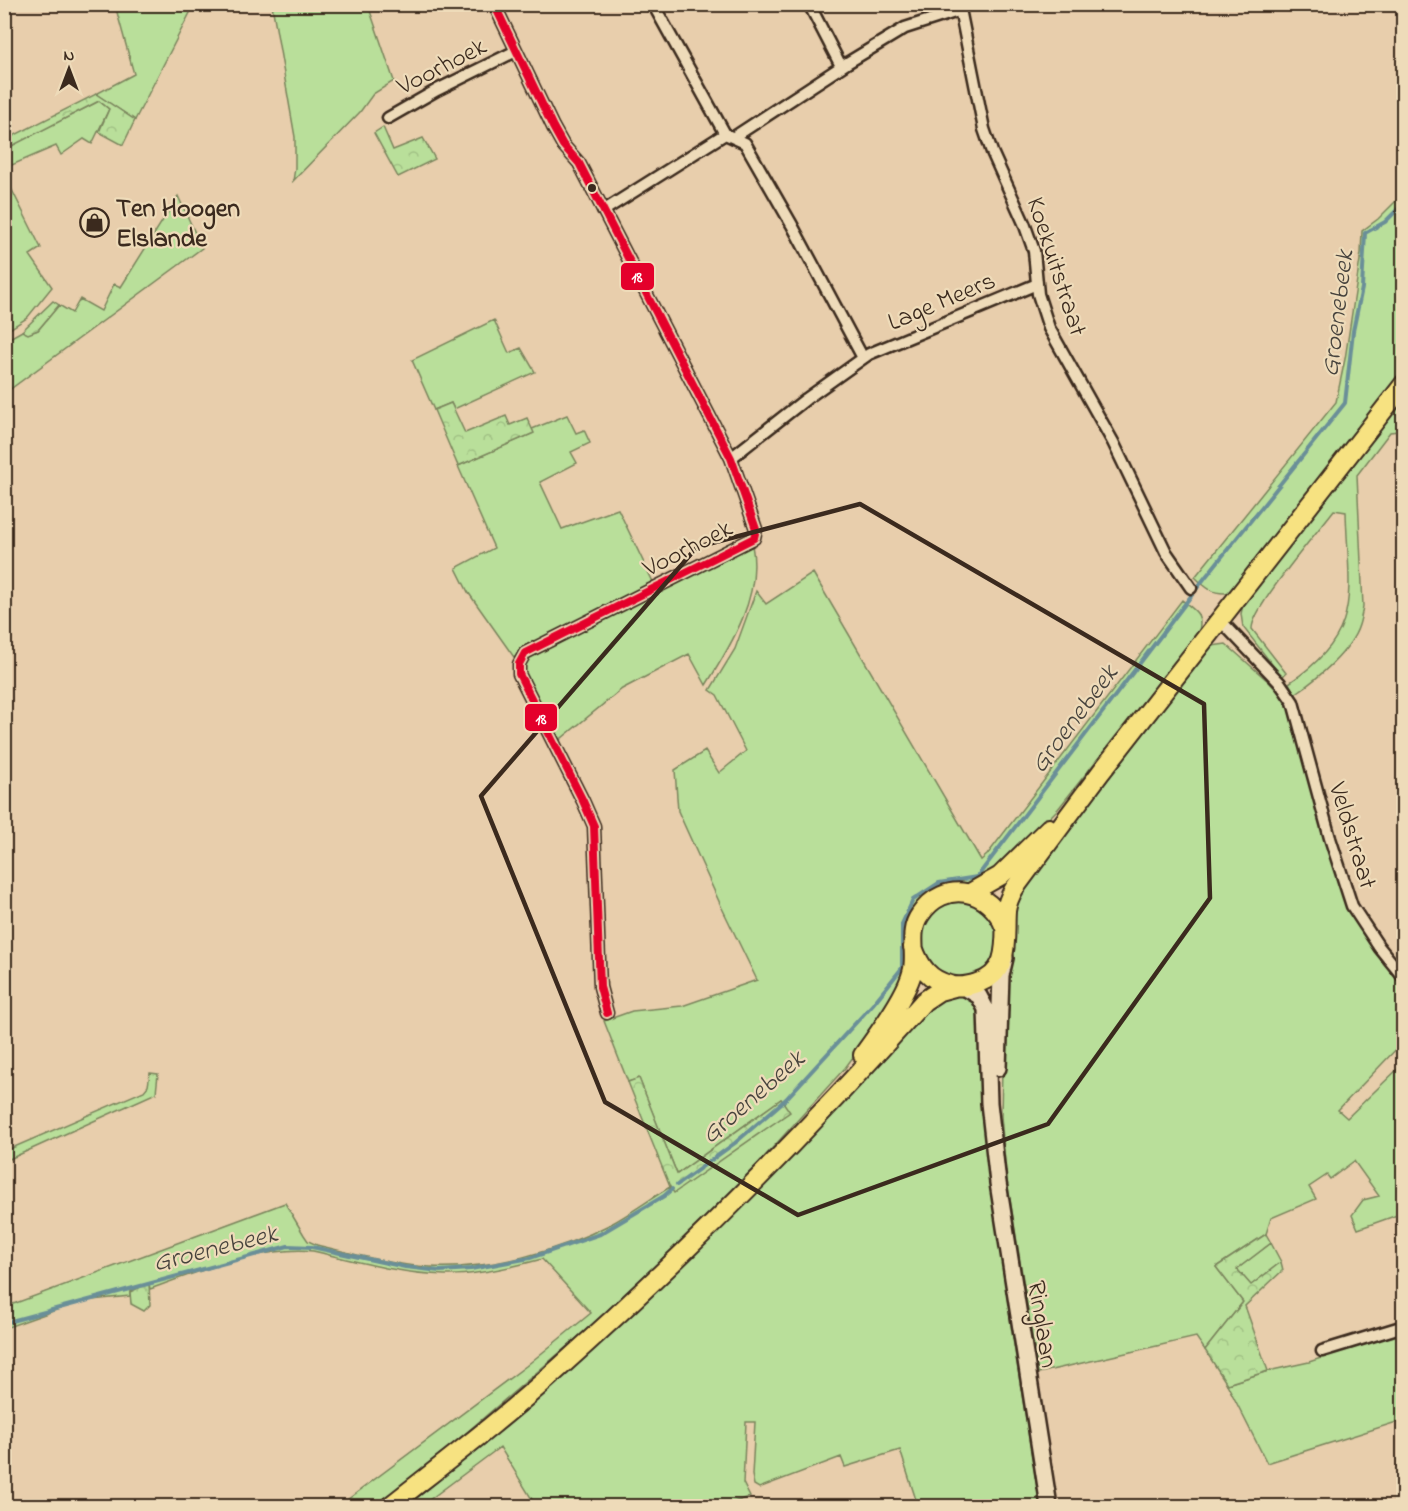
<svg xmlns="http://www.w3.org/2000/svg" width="1408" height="1511" viewBox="0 0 1408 1511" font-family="'Indie Flower',sans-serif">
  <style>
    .green { fill: #b9df9a; stroke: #7a845c; stroke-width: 1.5 }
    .forest { fill: url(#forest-crowns); stroke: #7a845c; stroke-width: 1.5 }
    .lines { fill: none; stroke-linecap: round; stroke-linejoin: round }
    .stream { stroke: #6a8f98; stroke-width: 4 }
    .minor-casing { stroke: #3b2a1e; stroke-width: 15 }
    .secondary-casing { stroke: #3b2a1e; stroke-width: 20 }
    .primary-casing { stroke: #3b2a1e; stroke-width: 22 }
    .minor { stroke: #eedbb9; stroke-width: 10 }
    .secondary { stroke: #eedbb9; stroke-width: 15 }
    .primary { stroke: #f7e281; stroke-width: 18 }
    .bus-1-casing { stroke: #eedbb9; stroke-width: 12 }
    .bus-1 { stroke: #e4002b; stroke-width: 8 }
    .marked { fill: none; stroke: #3b2a1e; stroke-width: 4.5; stroke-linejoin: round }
    .bus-dot { fill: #3b2a1e; stroke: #eedbb9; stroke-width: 2 }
    .labels { text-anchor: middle; stroke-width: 4.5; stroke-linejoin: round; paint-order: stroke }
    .street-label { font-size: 26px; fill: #3b2a1e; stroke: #eedbb9 }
    .poi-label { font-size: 26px; font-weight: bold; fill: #3b2a1e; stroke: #eedbb9; text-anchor: start }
    .water-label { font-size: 27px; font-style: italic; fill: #47433d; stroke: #eedbb9 }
    .line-badge { stroke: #eedbb9; stroke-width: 2 }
    .badge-label { font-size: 16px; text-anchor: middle; font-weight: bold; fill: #fff }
  </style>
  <defs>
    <pattern id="forest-crowns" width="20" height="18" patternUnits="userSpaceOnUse" patternTransform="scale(1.5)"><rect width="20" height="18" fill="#b9df9a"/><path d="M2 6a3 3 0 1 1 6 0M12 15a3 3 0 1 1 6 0" fill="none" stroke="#a0c084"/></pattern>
  </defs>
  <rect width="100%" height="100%" fill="#e8ceac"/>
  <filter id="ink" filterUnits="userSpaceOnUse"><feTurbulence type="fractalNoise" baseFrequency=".0167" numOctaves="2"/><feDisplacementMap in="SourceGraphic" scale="12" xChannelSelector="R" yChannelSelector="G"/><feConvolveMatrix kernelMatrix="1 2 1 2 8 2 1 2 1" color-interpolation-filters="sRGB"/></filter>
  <g filter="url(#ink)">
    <path class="green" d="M115,5H194L135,120L96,94L134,74Z
      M272,5H368L394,81L373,94L360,112L293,181L295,168V137Z
      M99,101L109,109L92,144L84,139L61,155L56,146L5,168L4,142L8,147Z
      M4,174L41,248L30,255L52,287L27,318L5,332Z
      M1403,194V370L1235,586L1227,593C1212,594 1205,587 1195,577L1336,402L1345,359L1361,253L1362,231L1378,219Z
      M178,196L202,248L5,393L4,341L22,331L28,333L38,330L59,305L72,313L80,299L101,311L114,284L121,287Z
      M494,320L509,353L521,348L535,372L454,409L451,403L434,410L412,360Z
      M1403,399V426L1399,431L1390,432L1357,475L1363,606C1362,612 1361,619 1359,625C1351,651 1317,679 1295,694L1289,683C1365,633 1348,591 1346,512L1334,510C1319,530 1251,609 1252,629L1286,673L1282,677L1243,627L1241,614L1243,604Z
      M567,415L576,433L584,430L590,443L571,452L577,463L540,482L562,529L618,509L654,584L516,660L468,592L456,568L494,548L458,466L533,433L532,429Z
      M752,545C762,595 732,644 706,685L689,654L622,689L557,742L523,676L524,663L528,657Z
      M813,573L981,860L987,855L1182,600C1195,611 1203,613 1199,631L1058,809L992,876L983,882L935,891L907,958L904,977L865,1041L845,1068L725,1200L592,1325L418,1474L375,1506H339L526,1366L591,1313L542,1259C516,1266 472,1276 445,1275C400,1274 356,1261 313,1251C266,1245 194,1273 150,1289L149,1284L130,1292V1296L82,1301L5,1328V1307L285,1203L304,1235L308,1241L317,1245C354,1254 391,1265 430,1267C490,1270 557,1252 611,1224C631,1213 650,1199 670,1187L674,1192L789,1112L781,1099L677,1174L639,1079L628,1082L604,1021L632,1011L682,1006L757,980L722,908L678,811L675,770L705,751L719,773L746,751L717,695L710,690L735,649L756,591L766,604Z
      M1226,644L1269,682L1289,704L1343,893L1359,926L1379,957L1403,986V1042L1338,1110L1347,1118L1403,1064V1213L1358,1229L1352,1215L1363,1200L1379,1196L1354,1161L1330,1179L1327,1175L1309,1187L1316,1199L1271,1218L1266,1234L1216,1267L1243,1302L1205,1350L1196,1337L1038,1373L1006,1174L1001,1116L1002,1067L1012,921L1017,896L1212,646Z
      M958,900C965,902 974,903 980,907C1003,923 1003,958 979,973C958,986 930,972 922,951C919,944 923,931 923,923L942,904Z
      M955,993L967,996L979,1004L990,1176L1013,1339L1040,1506H918L900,1450L845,1467L841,1457L759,1488L754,1485L752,1475L755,1422H746L743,1483L750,1497L721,1506H536L500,1447L421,1506H406L494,1436L641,1306L836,1108L939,995Z
      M150,1073L158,1074L156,1093L5,1161V1151L144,1091L148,1086Z
      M1271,1243L1281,1262L1251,1286L1237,1269Z
      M1403,1331V1420L1267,1463L1227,1384L1268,1371L1309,1362Z"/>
    <path class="forest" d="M96,94L135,120L123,145L99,132L109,109L99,101L8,148L5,140Z
      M383,127L393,150L423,138L435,159L398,177L374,133Z
      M53,301L59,305L38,330L28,334L22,331Z
      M451,403L465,433L506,416L510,425L527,418L534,433L458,466L434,410Z
      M639,1078L677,1174L781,1099L790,1112L674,1193L670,1187L628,1082Z
      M1266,1234L1271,1243L1237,1269L1251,1285L1281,1262L1283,1270L1245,1306L1268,1371L1227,1384L1205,1350L1243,1302L1216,1267Z
      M149,1283L150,1305L144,1311L131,1304L130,1292Z"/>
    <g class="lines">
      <path class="stream" d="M677,1185L735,1143L786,1099L873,1004L902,968V924L913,900L939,883L977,877L1204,579L1345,403L1353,331L1362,288L1365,233L1385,222L1404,203
        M4,1323L288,1246L312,1247L405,1267L440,1271L471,1269L530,1258L600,1234L664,1196L672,1189"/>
      <defs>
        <path id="minor" d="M494,4L553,127L563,145L579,163L731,458L756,529L754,538L525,653L519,664V674L583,801L594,826L600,987L607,1013
          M809,4L841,66
          M959,4L984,129L992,152L1024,223L1034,251L1038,294L1049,328L1113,442L1166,552L1191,588
          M388,118L437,90L516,51
          M725,134L745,143L792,225L863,358
          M734,137L847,63L905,28L961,10
          M603,211L725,134L653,4
          M731,458L806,399L869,354L1037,284
          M1220,620L1280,683L1293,702L1330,838L1352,906L1379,947L1404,978
          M1322,1351L1404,1326"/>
        <path id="secondary" d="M964,987L979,996L986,1009L989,1103L998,1183L1049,1506
          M998,1068L1001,975L1005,958"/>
        <path id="primary" d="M970,893L1000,876L1049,828
          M913,947C920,967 929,980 950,985C960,988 968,986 977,983C1012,973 1004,937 1006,911C1007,903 1010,896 1014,889L1101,772L1404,384
          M863,1055C877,1036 906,996 912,973C918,954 907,933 920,915C944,878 991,889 1005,928
          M390,1506C447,1461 505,1417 559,1368C688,1253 809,1130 924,1001L939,991L954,987"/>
      </defs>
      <use href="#minor" class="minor-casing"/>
      <use href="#secondary" class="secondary-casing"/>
      <use href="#primary" class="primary-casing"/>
      <use href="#minor" class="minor"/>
      <use href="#secondary" class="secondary"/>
      <use href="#primary" class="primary"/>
      <defs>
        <path id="bus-1" d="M494,4L553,127L563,145L579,163L731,458L756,529L754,538L525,653L519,664V674L583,801L594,826L600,987L607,1013"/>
      </defs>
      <use href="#bus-1" class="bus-1-casing"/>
      <use href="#bus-1" class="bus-1"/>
    </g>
  </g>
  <path class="marked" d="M860,504L1204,704L1210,898L1048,1124L798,1215L605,1102L481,796L697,547Z"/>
  <defs>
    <symbol id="shop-ring" viewBox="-11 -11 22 22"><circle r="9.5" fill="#eedbb9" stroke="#3b2a1e" stroke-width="1.5"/><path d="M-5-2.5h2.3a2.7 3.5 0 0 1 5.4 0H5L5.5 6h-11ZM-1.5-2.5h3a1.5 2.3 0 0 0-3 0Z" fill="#3b2a1e"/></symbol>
  </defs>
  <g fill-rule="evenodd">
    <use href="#shop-ring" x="78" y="206" width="33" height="33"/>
  </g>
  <circle class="bus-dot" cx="592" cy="188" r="5"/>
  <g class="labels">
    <g class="street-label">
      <text transform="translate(441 65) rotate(-27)" y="9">Voorhoek</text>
      <text transform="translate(1058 266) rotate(72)" y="9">Koekuitstraat</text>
      <text transform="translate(941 300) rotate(-23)" y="9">Lage Meers</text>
      <text transform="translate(687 547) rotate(-27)" y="9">Voorhoek</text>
      <text transform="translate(1354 835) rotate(73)" y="9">Veldstraat</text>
      <text transform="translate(1044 1324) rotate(81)" y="9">Ringlaan</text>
    </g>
    <g class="poi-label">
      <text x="116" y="216">Ten Hoogen<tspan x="116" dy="30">Elslande</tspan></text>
    </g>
    <g class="water-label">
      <text transform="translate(1336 313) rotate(-83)" y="9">Groenebeek</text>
      <text transform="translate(1073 718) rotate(-53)" y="9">Groenebeek</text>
      <text transform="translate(752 1096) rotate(-41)" y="9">Groenebeek</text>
      <text transform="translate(215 1247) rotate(-14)" y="9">Groenebeek</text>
    </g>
  </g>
  <g class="line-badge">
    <rect x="620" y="262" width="35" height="29" rx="6" fill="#e4002b"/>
    <rect x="524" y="703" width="34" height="29" rx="6" fill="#e4002b"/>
  </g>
  <g class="badge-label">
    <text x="637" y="282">18</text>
    <text x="541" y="724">18</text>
  </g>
  <rect width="1408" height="1511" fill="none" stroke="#eedbb9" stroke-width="24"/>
  <rect x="12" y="12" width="1384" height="1487" fill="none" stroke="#3b2a1e" stroke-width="2" filter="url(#ink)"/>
  <g transform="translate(69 69)" stroke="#eedbb9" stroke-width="4.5" paint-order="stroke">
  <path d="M0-4.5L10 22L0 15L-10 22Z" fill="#3b2a1e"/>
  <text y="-9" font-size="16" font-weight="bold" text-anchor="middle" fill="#3b2a1e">N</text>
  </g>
</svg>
